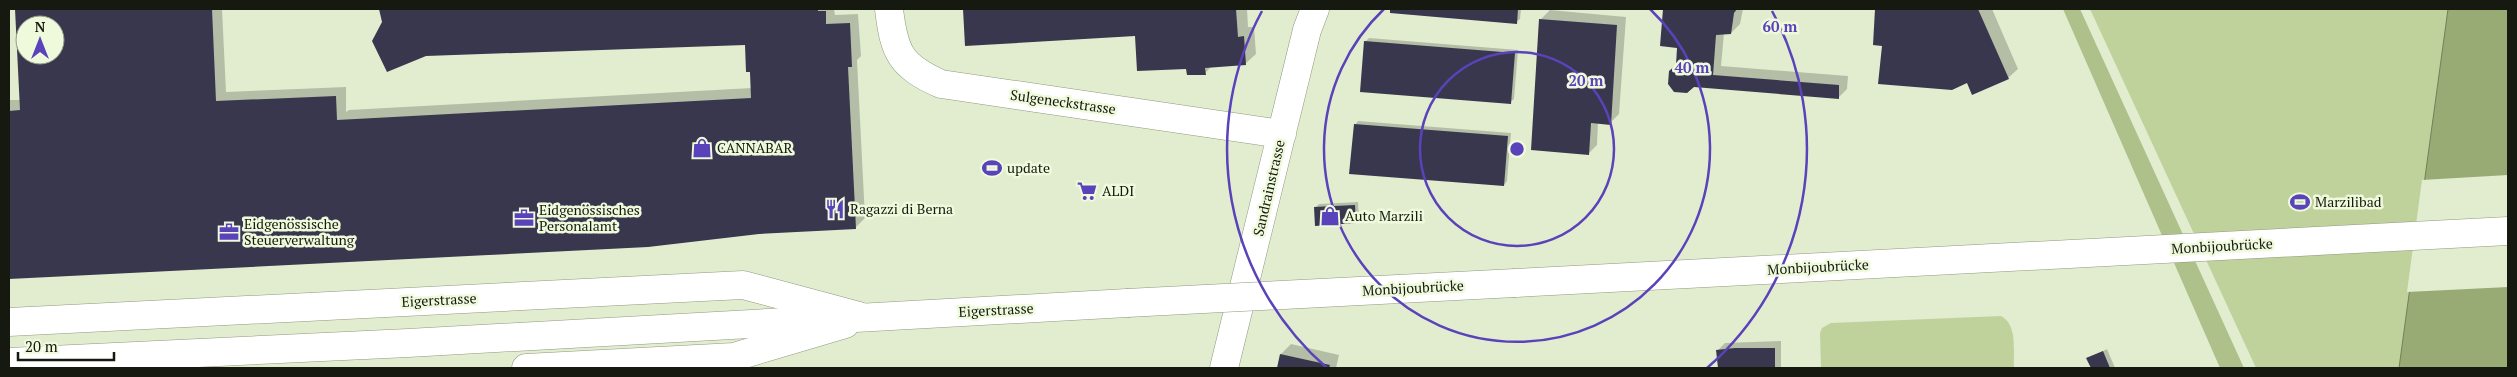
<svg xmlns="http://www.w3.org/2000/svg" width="2517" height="377" viewBox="0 0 2517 377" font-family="'PT Serif',serif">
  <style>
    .green { fill: #bfd29c }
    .forest { fill: #aec18a }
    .water { fill: #98ab75; stroke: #717f56 }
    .pier { fill: #e2edd0 }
    .shadow { fill: #0003; fill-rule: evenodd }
    .building { fill: #38374e; fill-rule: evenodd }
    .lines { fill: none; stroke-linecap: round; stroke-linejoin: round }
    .minor-casing { stroke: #8f997e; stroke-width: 29 }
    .secondary-casing { stroke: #8f997e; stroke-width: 29 }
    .primary-casing { stroke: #8f997e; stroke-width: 29 }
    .minor { stroke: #fff; stroke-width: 28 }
    .secondary { stroke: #fff; stroke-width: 28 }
    .primary { stroke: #fff; stroke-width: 28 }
    .primary-bridge-casing { stroke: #8f997e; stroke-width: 29; stroke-linecap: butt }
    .primary-bridge { stroke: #fff; stroke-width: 28 }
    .ring { fill: none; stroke: #5a42ba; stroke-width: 2.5 }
    .labels { text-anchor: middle; stroke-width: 5; stroke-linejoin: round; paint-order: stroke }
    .street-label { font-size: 14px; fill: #16190f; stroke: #effadd }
    .poi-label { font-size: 14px; fill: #16190f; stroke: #effadd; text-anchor: start }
    .centre { fill: #5a42ba; stroke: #effadd; stroke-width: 2.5 }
    .ring-label { font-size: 15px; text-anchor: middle; font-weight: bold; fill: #5a42ba; stroke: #effadd; stroke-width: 5; stroke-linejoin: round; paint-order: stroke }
  </style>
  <rect width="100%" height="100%" fill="#e2edd0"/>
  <path class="green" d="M2090,9H2448L2399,368H2256Z
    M2001,316C2018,325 2013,351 2014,368H1821L1820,333L1822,328L1831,323Z"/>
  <path class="forest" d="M2063,9H2080L2244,368H2220Z"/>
  <path class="water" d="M2448,9H2508V368H2399Z"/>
  <path class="pier" d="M2508,175V287L2407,292L2422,180Z"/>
  <path class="shadow" d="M17,9H222L226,92L346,87V112L349,110L752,88L746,43L426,55L383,22L380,9H834L835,15L858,14L861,56L857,60L865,218L855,228L760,231L648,245L9,277V100H21ZM25,25H55V55H25Z
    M964,9H1247L1248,27H1254L1256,54L1245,64L1212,66L1205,73L1188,67L1136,35L966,44Z
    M1391,9H1521L1520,19L1516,22L1391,12Z
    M1664,9H1743L1740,24L1731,33H1724L1721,66L1848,76L1847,89L1838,98L1694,86L1677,64L1679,47L1661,44Z
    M1877,9H1992L2018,69L2008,78L1968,82L1883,44H1874Z
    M1550,10L1626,17L1619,114L1610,123L1598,122L1597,145L1588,154L1541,19Z
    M1369,38L1518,50L1514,99L1510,102L1365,42Z
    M1358,121L1511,133L1507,181L1504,185L1355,125Z
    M1358,202L1359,219L1356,222L1315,208L1319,204Z
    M1781,341V368H1719L1718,350L1725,343Z
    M1291,344L1339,355L1336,368H1278L1281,354Z
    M2107,349L2115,368H2092L2088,359Z"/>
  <path class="building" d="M15,9H212L216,101L336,96L337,120L751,98L750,72H746L745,45L426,56L387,72L372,41L382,22L379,9H818V11H826V24L850,23L852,67H848L856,229L759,234L648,247L9,279V111L20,110ZM25,25H55V55H25Z
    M963,9H1236L1238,37L1244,36L1246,65L1205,68L1206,75H1187L1186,69L1137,71L1135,36L965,46Z
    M1390,9H1518L1517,24L1390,13Z
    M1663,9H1737L1734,13L1731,34L1716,35L1713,75L1839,85V99L1694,87L1687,93L1674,92L1668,84L1669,71L1676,65L1677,48L1660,46Z
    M1875,9H1978L2009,79L1972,95L1967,83L1952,90L1878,84L1882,46L1873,45Z
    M1539,19L1617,25L1611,125L1591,123L1589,155L1531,150Z
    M1364,41L1515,53L1511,104L1360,92Z
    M1354,124L1508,136L1504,186L1349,174Z
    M1355,205L1356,223L1315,226L1314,207Z
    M1735,348H1775V368H1718L1716,350Z
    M2103,351L2110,368H2091L2086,358Z
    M1280,354L1330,365L1329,368H1277Z"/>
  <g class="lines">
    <defs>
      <path id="minor" d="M889,9C894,52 900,66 941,84L1282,134
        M1224,368L1307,30L1315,9"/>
      <path id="secondary" d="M9,322L743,285L859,316
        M526,368L734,357L845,324"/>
      <path id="primary" d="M1515,283L2508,231
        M9,362L408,343L1127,303"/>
    </defs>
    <use href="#minor" class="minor-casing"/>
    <use href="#secondary" class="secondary-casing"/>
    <use href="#primary" class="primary-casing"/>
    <use href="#minor" class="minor"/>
    <use href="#secondary" class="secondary"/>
    <use href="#primary" class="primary"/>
    <defs>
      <path id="primary-bridge" d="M1127,303L1515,283"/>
    </defs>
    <use href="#primary-bridge" class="primary-bridge-casing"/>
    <use href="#primary-bridge" class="primary-bridge"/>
  </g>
  <g class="ring">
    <circle cx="1517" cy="149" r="97"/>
    <path d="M1650 9A193 193 0 1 1 1384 9"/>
    <path d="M1327 368A290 290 0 0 1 1262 11M1772 11A290 290 0 0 1 1707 368"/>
  </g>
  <defs>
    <symbol id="shop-bare" viewBox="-9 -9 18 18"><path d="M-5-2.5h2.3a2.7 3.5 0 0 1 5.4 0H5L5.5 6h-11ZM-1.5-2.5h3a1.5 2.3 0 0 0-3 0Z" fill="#5a42ba" stroke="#effadd" stroke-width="2.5" paint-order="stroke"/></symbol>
    <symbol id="stadium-bare" viewBox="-9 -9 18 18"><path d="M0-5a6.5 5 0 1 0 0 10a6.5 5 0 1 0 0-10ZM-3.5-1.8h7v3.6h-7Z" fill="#5a42ba" stroke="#effadd" stroke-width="2.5" paint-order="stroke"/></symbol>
    <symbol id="supermarket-bare" viewBox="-9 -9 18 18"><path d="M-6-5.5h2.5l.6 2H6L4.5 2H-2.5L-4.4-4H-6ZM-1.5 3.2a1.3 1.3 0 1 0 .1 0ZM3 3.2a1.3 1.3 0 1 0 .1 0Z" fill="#5a42ba" stroke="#effadd" stroke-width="2.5" paint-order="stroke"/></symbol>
    <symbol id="restaurant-bare" viewBox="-9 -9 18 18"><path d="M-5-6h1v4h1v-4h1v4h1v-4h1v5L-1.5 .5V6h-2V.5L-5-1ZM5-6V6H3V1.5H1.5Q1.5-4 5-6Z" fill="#5a42ba" stroke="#effadd" stroke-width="2.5" paint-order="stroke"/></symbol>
    <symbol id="office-bare" viewBox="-9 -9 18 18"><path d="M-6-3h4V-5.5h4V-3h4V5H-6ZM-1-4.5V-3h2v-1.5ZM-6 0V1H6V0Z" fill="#5a42ba" stroke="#effadd" stroke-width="2.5" paint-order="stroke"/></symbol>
  </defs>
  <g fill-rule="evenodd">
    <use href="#shop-bare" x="688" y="134" width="28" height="28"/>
    <use href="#stadium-bare" x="978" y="154" width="28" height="28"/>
    <use href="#supermarket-bare" x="1073" y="177" width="28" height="28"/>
    <use href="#stadium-bare" x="2286" y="188" width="28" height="28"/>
    <use href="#restaurant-bare" x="821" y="195" width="28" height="28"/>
    <use href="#shop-bare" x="1316" y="202" width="28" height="28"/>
    <use href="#office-bare" x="510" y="204" width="28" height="28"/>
    <use href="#office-bare" x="215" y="218" width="28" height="28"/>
  </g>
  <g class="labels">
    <g class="street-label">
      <text transform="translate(1063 102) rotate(8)" y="5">Sulgeneckstrasse</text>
      <text transform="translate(1269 188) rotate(-77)" y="5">Sandrainstrasse</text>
      <text transform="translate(2222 246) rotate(-3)" y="5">Monbijoubrücke</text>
      <text transform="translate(1818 267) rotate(-3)" y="5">Monbijoubrücke</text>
      <text transform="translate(1413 288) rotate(-3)" y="5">Monbijoubrücke</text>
      <text transform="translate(439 300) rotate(-3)" y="5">Eigerstrasse</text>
      <text transform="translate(996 310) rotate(-3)" y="5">Eigerstrasse</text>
    </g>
    <g class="poi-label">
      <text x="717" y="153">CANNABAR</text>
      <text x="1007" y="173">update</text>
      <text x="1102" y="196">ALDI</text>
      <text x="2315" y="207">Marzilibad</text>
      <text x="850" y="214">Ragazzi di Berna</text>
      <text x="539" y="215">Eidgenössisches<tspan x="539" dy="16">Personalamt</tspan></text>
      <text x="1345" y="221">Auto Marzili</text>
      <text x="244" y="229">Eidgenössische<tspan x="244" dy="16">Steuerverwaltung</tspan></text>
    </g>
  </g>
  <circle cx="1517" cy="149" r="8" class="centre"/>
  <g class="ring-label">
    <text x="1780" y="32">60 m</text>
    <text x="1692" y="73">40 m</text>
    <text x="1586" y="86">20 m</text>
  </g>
  <rect width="2517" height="377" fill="none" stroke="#16190f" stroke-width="20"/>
  <g transform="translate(40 40)"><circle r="24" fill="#effadd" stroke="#98a08b"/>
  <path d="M0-4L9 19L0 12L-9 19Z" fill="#5a42ba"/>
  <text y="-8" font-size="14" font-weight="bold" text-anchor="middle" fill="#16190f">N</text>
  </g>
  <path d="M18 352v8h96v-8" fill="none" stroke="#16190f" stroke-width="2.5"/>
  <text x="25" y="352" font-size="15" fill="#16190f" stroke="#effadd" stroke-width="4" paint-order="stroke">20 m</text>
</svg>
